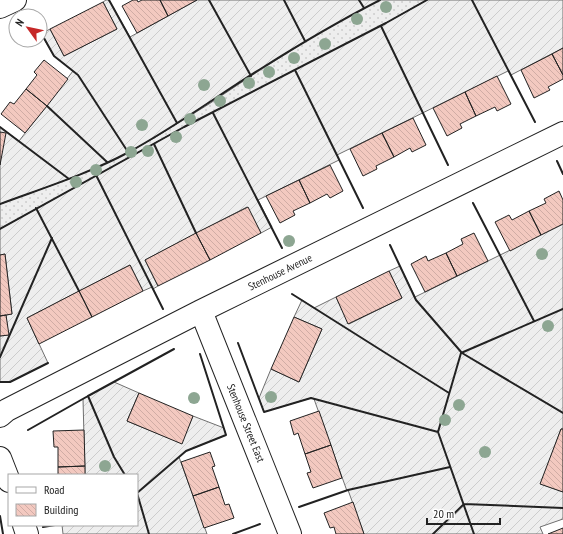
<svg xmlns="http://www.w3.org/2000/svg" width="563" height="534" viewBox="0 0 563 534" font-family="'PT Sans Narrow',sans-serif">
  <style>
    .grass { fill: url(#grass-dots); stroke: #6f6f6f }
    .garden { fill: url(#garden-furrows); stroke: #6f6f6f }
    .building { fill: url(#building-back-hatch); stroke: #222 }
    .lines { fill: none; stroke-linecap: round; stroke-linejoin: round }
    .street-casing { stroke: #222; stroke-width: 24 }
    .street { stroke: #fff; stroke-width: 22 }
    .wall { stroke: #222; stroke-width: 2 }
    .tree { fill: #8da692 }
    .labels { text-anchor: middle; stroke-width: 3; stroke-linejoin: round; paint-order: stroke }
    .street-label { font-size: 11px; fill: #222; stroke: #fff }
  </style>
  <defs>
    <pattern id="grass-dots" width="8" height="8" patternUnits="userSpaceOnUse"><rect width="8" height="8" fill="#eee"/><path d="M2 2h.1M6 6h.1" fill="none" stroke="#ccc" stroke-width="1.8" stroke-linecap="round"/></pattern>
    <pattern id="garden-furrows" width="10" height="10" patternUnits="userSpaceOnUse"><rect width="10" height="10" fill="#eee"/><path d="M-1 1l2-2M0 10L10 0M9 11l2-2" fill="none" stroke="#ccc"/></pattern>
    <pattern id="building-back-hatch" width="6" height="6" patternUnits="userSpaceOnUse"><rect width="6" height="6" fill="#f3c9c0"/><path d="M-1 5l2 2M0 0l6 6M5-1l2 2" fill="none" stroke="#d0aca5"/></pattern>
  </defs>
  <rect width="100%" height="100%" fill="#fff"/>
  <path class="grass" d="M380,0H427L386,23L184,127L0,229V204L76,176L119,157L154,138L209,104L251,76L328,27Z"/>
  <path class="garden" d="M106,0H109L130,37L197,0H380C339,21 300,44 262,68C217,96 175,127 129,152C88,174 43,188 0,204V127L19,141L73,71L54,56L41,34L50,29L64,56L117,29L103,2Z
    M427,0H563V48L511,75L508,71L337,155L339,160L258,200L272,227L261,233L247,207L145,260L158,286L153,289L152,287L143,291L130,265L27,318L48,363L10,382H0V336L8,335L6,315L12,314L5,254L0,255V229L184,127L386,23Z
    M563,224V429H561L541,484L563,492V519L540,527L543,534H364L348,490L347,491L314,399L311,398L264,412L259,398L271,369L299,382L322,329L294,317L302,300L314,308L336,297L349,324L402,298L389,271L400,266L415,297Z
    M114,382L139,393L127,421L181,443L193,416L224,428L226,435L186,451L179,457L207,534H63L62,525H137V475H85L83,399Z"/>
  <path class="building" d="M133,0H137L138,2L142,0H160L168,16L137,33L122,6Z
    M160,0H197L168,16Z
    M103,2L117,29L64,56L50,29Z
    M563,48V75L552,54Z
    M552,54L563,75V79L548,87L550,90L534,98L521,70Z
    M44,60L68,79L47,106L26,89L37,75L34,72Z
    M497,76L511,104L497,111L495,107L476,116L465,92Z
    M26,89L47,106L25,133L1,114L10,102L14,104Z
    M465,92L476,116L460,124L462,128L447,136L433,108Z
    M413,118L426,145L412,152L410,148L394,157L382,133Z
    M0,132L6,133L0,165Z
    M382,133L394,157L376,166L377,169L363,176L350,149Z
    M330,165L343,191L330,198L327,194L310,203L299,180Z
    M299,180L310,203L293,211L295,215L280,223L266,196Z
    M559,191L563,200V224L541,235L529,211L546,203L544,199Z
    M248,207L261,233L210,260L196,233Z
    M529,211L541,235L510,251L495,222L509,215L512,220Z
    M196,233L210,260L158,286L145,260Z
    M474,233L488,261L457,276L446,253L463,244L461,239Z
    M446,253L457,276L425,292L411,264L426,256L428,261Z
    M5,254L12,314L0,316V255Z
    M130,265L143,291L92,317L79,291Z
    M389,271L402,298L348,324L336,297Z
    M79,291L92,317L39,344L27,318Z
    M6,315L9,335L0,336V316Z
    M294,317L322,329L299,382L271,369Z
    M139,393L193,416L182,444L127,421Z
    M319,411L331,445L305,454L298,433L294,435L290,421Z
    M561,429H563V492L540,484Z
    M84,430L85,466L58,467V447H54L53,431Z
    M331,445L342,478L313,488L307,473L311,472L305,454Z
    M210,452L215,466L212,467L219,487L193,496L181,462Z
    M85,466V475H58V467Z
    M219,487L225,505L229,504L234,518L204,528L193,496Z
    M353,502L364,534H336L334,527L330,528L324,513Z
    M563,528V534H548Z"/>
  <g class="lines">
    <defs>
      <path id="street" d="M0,7L15,0
        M201,311L290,534
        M0,416L7,410L201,311L563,133
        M0,458L9,481
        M24,525L27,534"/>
    </defs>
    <use href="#street" class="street-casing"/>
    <use href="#street" class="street"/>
    <path class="wall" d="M109,0L177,123
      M209,0L251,76
      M284,0L305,41
      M359,0L364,8
      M472,0L535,122
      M381,26L448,165
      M40,31L54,56L78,75L128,152
      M295,70L363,208
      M47,106L107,162
      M213,113L282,248
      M0,127L69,179
      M154,144L196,233
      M557,161L563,174
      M96,175L163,309
      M473,203L534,321
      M0,204C43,188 88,174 129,152C175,127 217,96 262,68C300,44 339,21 380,0
      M36,208L79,291
      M0,229L184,127L386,23L427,0
      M390,245L416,300L462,353L563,413
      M292,294L449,393
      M238,343L264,412L311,398L438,432
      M0,357L52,238
      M0,382H10L48,363
      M88,396L174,349
      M28,430L88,396L114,457L125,475
      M137,493L186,451L226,435L200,354
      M137,493L149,534
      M299,507L348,490L450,467
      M0,516L3,534
      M43,527L55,525
      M233,534L260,524
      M433,534L464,504L563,508
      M474,534L438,432L461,353L563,309"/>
  </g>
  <g class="tree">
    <circle cx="386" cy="7" r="6"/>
    <circle cx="357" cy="19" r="6"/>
    <circle cx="325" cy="44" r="6"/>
    <circle cx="294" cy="58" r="6"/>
    <circle cx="269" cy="72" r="6"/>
    <circle cx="249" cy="83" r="6"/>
    <circle cx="204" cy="85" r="6"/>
    <circle cx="220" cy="101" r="6"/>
    <circle cx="190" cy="119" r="6"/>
    <circle cx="142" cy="125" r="6"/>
    <circle cx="176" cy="137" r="6"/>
    <circle cx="148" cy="151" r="6"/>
    <circle cx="131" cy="152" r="6"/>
    <circle cx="96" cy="170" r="6"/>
    <circle cx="76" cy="182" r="6"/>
    <circle cx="289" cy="241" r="6"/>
    <circle cx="542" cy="254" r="6"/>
    <circle cx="548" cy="326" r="6"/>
    <circle cx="271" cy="397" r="6"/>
    <circle cx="194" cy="398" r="6"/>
    <circle cx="459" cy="405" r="6"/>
    <circle cx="445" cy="420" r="6"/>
    <circle cx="485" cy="452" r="6"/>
    <circle cx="105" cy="466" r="6"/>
  </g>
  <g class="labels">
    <g class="street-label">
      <text transform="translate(280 272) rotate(-26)" y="4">Stenhouse Avenue</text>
      <text transform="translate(246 423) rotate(68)" y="4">Stenhouse Street East</text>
    </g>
  </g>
  <rect x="8" y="474" width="130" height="52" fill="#ffffff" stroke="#a7a7a7"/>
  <rect x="16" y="487" width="20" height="6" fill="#ffffff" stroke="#a7a7a7"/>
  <text x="44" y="494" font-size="12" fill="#222222">Road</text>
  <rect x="16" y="504" width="20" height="12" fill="url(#building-back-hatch)" stroke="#a7a7a7"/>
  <text x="44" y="514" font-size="12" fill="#222222">Building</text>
  <g transform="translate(28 28) rotate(303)"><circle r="19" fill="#ffffff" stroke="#a7a7a7"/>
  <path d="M0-3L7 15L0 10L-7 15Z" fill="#c62828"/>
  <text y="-6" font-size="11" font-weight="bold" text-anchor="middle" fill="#222222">N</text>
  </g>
  <path d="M427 518v6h73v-6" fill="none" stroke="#222222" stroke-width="2"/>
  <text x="433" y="518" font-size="12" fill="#222222" stroke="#ffffff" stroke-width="3" paint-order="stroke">20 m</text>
</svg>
